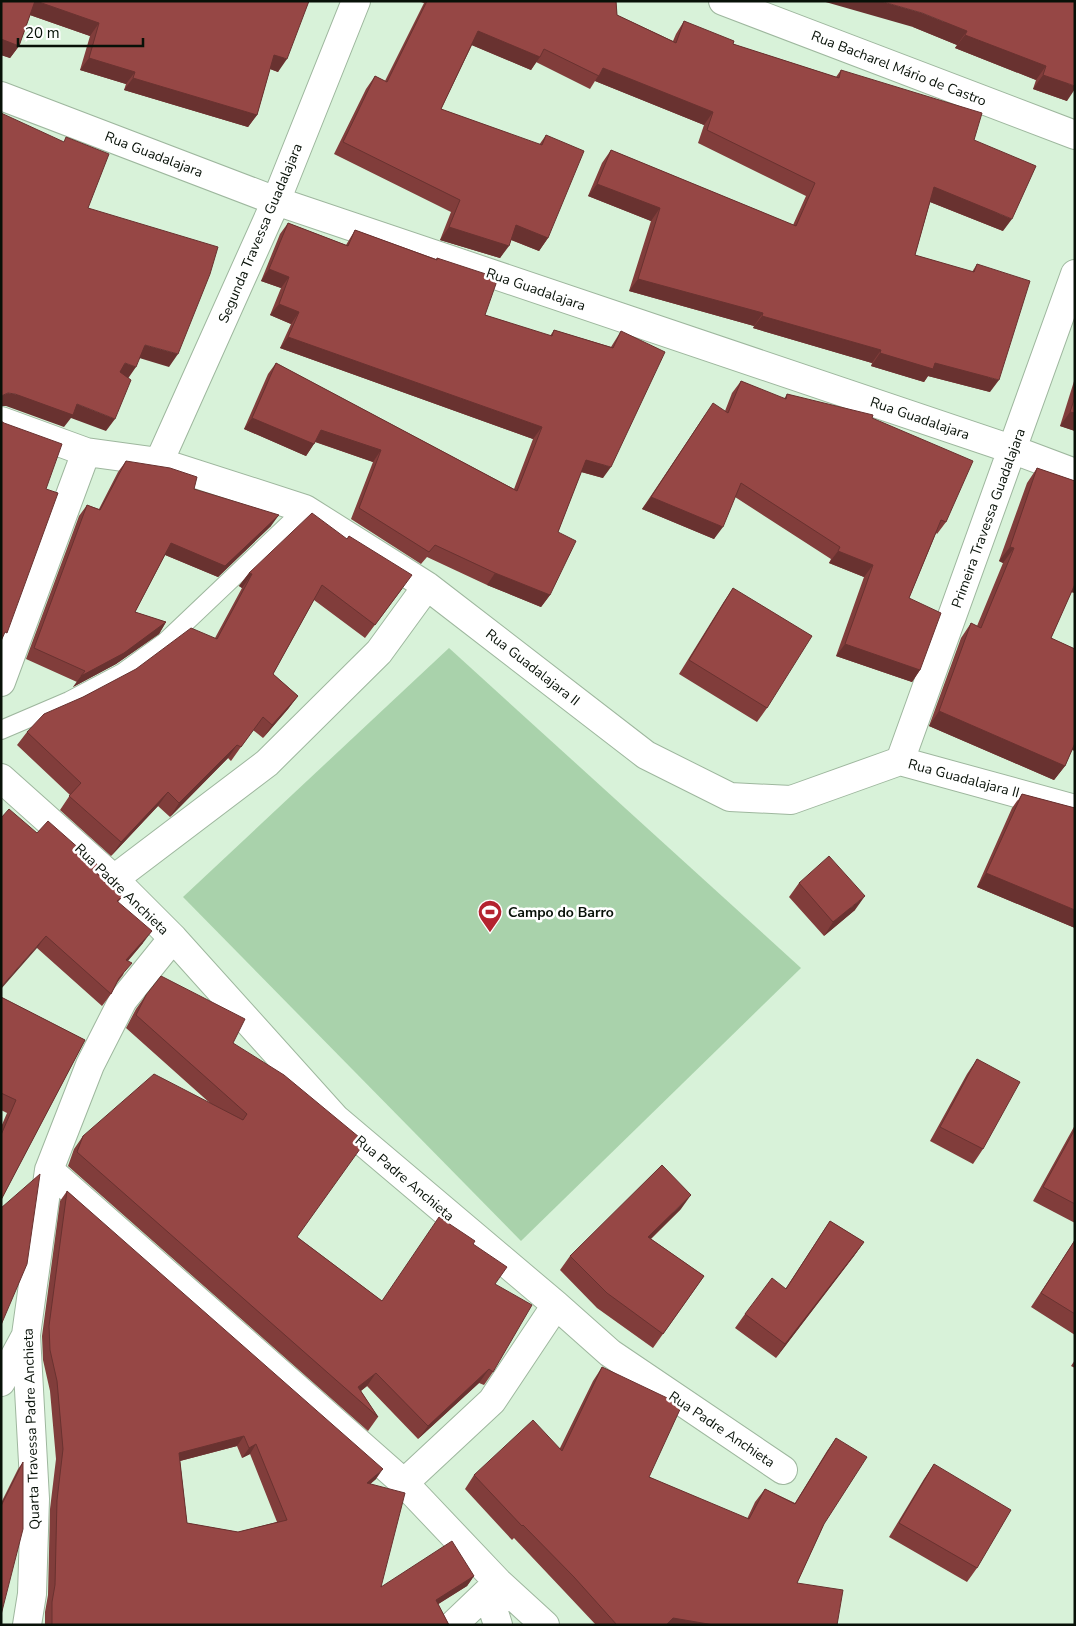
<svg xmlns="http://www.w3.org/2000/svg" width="1076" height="1626" viewBox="0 0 1076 1626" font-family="'Nunito Sans',sans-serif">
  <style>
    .green { fill: #a9d2ab }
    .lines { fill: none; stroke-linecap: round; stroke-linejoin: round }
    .service-casing { stroke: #9eb79e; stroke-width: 20 }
    .minor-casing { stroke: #9eb79e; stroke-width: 30 }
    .service { stroke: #fff; stroke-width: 18 }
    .minor { stroke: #fff; stroke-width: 28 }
    .wall { fill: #813d3b; fill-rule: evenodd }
    .shaded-wall { fill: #693230 }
    .building { fill: #964745; stroke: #693230; fill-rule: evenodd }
    .labels { text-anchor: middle; stroke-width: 5; stroke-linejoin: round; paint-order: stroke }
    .street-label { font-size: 14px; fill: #081108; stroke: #fff }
    .poi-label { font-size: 14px; font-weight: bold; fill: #081108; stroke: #fff; text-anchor: start }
  </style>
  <rect width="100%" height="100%" fill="#d8f2d9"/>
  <path class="green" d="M449,648L801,968L521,1241L183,897Z"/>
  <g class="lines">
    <defs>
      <path id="service" d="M1,730L69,701L122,673L165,642L305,509"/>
      <path id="minor" d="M723,1L1075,135
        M1,96L276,201L1014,450L1075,473
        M1,421L86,452L159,462L305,509L427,586L646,755L730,797L791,800L900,761L1075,809
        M159,462L276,201L356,1
        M1,682L86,452
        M900,761L1075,274
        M1,778L114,879L173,938L336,1119L556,1305L610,1353L783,1470
        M114,879L267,763L379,652L427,586
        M49,1170L404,1483L498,1582L545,1625
        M1,1382L25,1337
        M404,1483L492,1401L556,1305
        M488,1593L498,1625
        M27,1625L32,1594L35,1499L26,1335L49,1170L90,1065L123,1000L173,938
        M453,1625L498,1582"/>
    </defs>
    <use href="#service" class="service-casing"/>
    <use href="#minor" class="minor-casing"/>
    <use href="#service" class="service"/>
    <use href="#minor" class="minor"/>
  </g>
  <path class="wall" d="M1,1H309L278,72L270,69L257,115L248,127L124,90L126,84L80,70L90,36L30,15L19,46L10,58L1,55Z
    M418,1H616L617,15L673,41L676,34L684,21L733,44L836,77L841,70L974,140L1003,231L930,202L915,255L972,272L977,264L990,392L928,376L924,382L871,366L872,363L753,328L754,326L629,291L651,221L588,196L602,163L611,150L793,225L806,196L698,143L704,125L595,81L590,89L536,62L531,70L472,45L441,109L539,145L546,135L548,238L539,251L511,240L500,258L440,240L451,212L334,154L366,89L375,76L385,81L424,3Z
    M1075,1L1067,101L1033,89L1036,80L955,48L957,45L913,27Z
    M288,223L346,245L355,230L436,259L437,258L485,315L550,336L554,330L611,347L621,331L603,478L581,472L558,532L550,595L541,607L487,585L427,557L421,564L351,519L373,462L315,442L306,456L244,429L268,374L276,363L514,489L533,439L280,348L291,324L270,315L281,288L261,281L280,234Z
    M1075,378V431L1060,426Z
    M741,381L784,399L787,394L872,418L946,522L937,534L936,533L909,598L920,670L912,682L836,656L864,577L829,563L831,559L735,497L714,539L642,509L705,415L725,411L732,393Z
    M126,461L194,489L271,526L218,577L165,555L135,612L166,622L159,634L116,664L73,687L77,682L26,659L79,516L87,505L99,509L118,472Z
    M1037,468L1075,481V593L1071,592L1051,638L1075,649V751L1072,750L1065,766L1054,780L929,726L961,638L971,623L977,626L1003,563L999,561L1027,483Z
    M349,536L402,589L365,638L314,600L273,674L298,696L288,709L263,738L253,730L231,761L228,758L170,817L158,806L111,856L60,810L70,795L17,745L27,732L83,697L215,638L242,588L239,586L249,573L347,539Z
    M733,588L767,708L757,722L679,674L723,603Z
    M1022,794L1075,808V928L977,887L1012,808Z
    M37,833L95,871L123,896L118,902L143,943L128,961L123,975L117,983L111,994L102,1006L37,948Z
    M799,883L855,910L824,936L789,897Z
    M146,995L233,1043L297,1237L382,1301L473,1244L495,1284L493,1372L484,1385L479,1383L418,1439L367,1386L361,1391L378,1417L368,1431L68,1166L74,1149L83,1136L211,1104L126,1028L136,1009Z
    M1,997L85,1040L1,1200V1127L7,1113L1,1110Z
    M977,1059L983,1149L973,1164L930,1141L967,1074Z
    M1075,1125V1223L1033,1201Z
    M67,1191L376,1479L370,1484L381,1587L474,1576L467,1586L438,1604L449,1625H45V1612L48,1595L50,1509L56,1459L50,1391L43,1360L42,1336L60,1201ZM237,1446L242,1458L250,1454L277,1522L238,1532L187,1523L180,1461Z
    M681,1209L651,1239L704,1276L653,1348L597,1308L560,1270L570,1256Z
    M830,1221L864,1242L854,1256L776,1358L735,1328L745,1314L786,1288Z
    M1075,1240V1335L1031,1307Z
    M1075,1360V1368L1071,1366Z
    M602,1367L649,1477L747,1519L755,1502L765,1489L795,1503L827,1451L836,1438L824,1524L797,1583L837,1625H596L564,1591L514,1538L512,1540L465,1489L474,1475L560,1448L593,1381Z
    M23,1462L1,1615V1503L18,1469Z
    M934,1464L977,1568L967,1582L889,1537L924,1479Z"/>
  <path class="shaded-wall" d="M35,1L99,23L90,36L27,14Z
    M822,1H880L922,13L967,31L957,45L913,27Z
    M478,31L540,57L531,70L469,44Z
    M965,35L1046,66L1036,80L955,48Z
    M1,39L19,46L10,58L1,55Z
    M274,55L287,59L278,72L265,67Z
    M89,58L135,72L126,84L80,70Z
    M603,68L713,112L704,125L595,81Z
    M1043,75L1075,86V89L1067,101L1033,89Z
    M133,78L257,115L248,127L124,90Z
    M597,184L660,208L651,221L588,196Z
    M934,187L1012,219L1003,231L925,200Z
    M516,225L548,238L539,251L507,238Z
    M449,227L509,246L500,258L440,240Z
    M269,269L289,277L281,288L261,281Z
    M638,279L763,313L754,326L629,291Z
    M279,304L299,312L291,324L270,315Z
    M762,316L881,350L872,363L753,328Z
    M288,337L542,427L533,439L280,348Z
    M145,345L178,354L169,367L136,357Z
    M880,353L935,363L999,380L990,392L928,376L924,382L871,366Z
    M125,363L136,367L127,380L116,375Z
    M8,393L77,404L115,419L106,431L71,418L64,427L6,406H1V396Z
    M1070,412L1075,413V431L1060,426Z
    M252,418L314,444L306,456L244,429Z
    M321,430L381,450L373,462L313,441Z
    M586,460L611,467L603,478L578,471Z
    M651,497L723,527L714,539L642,509Z
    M279,515L271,526L218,577L163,554L171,543Z
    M1010,547L1014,548L1003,563L999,561Z
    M838,551L873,565L864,577L829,563Z
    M249,573L252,574L242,588L239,586Z
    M495,573L550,595L541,607L487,585Z
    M1075,581V593L1068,591Z
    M166,622L159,634L116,664L73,687L81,676Z
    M845,644L920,670L912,682L836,656Z
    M298,696L288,709L263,738L272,725Z
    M939,711L1065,766L1054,780L929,726Z
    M1075,740V751L1069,748Z
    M237,745L228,758L170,817L179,803Z
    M168,792L158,806L111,856L121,842Z
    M986,873L1075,910V928L977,887Z
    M865,896L855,910L824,936L833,922Z
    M152,931L143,943L118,972L126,960Z
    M46,936L37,948L1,989V987Z
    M691,1195L681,1209L638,1251L648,1237Z
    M864,1242L854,1256L776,1358L785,1344Z
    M489,1369L479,1383L418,1439L428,1426Z
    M376,1373L367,1386L354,1396L358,1387Z
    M244,1436L237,1446L172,1463L179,1453Z
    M256,1444L250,1454L242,1458L249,1448Z
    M383,1469L376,1479L360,1493L367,1483Z
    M474,1576L467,1586L429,1610L436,1600Z
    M673,1618L714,1625H666Z"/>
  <path class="building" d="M1,1H35L19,46L1,39Z
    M36,1H309L287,59L274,55L257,115L133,78L135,72L89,58L99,23Z
    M427,1H616L617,15L676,43L684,21L734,41L733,44L839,78L841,70L982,113L974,140L1036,166L1012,219L934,187L915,255L974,272L977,264L1030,281L999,380L935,363L933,369L880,353L881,350L762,316L763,313L638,279L660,208L597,184L611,150L796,226L815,183L707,130L713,112L603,68L599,76L544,49L540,57L478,31L441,109L542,145L546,135L584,151L548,238L516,225L509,246L449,227L460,200L343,142L375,76L387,82Z
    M880,1H1075V86L1043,75L1046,66L965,35L967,31L922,13Z
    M1,113L64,142L66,137L109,154L88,208L218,247L210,274L178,354L145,345L136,367L125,363L120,372L131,380L115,419L77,404L73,415L15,394L8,393L1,396Z
    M288,223L348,246L355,230L437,260V258L498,278L485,315L552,336L554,330L613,348L621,331L665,352L611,467L586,460L558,532L576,541L550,595L495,573L435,545L429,552L359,508L381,450L321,430L314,444L252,418L276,363L517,491L542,427L288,337L299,312L279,304L289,277L269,269Z
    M741,381L786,399L787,394L873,415L872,418L973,461L946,522L941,520L909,598L941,613L920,670L845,644L873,565L838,551L840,547L741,483L723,527L651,497L713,403L728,413Z
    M1075,397V413L1070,412Z
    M1,421L4,423L62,444L46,489L58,493L7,633L5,632L1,641Z
    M126,461L170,468L197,477L194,489L279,515L225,566L171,543L135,612L166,622L124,653L81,676L85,671L34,648L87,505L100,510Z
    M1037,468L1075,481V584L1051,638L1075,649V743L1065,766L939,711L971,623L981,628L1014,548L1010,547Z
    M312,513L347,539L349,536L412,575L375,625L322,585L273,674L298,696L272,725L263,717L241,747L237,745L179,803L168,792L121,842L69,796L81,783L27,732L44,714L83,697L136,669L191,628L217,639L252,574L249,573Z
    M733,588L812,636L767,708L689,660Z
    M1022,794L1075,808V910L986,873Z
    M9,809L37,833L48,821L99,866L94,871L123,896L117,901L152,931L126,960L132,963L119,978L111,994L46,936L1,987V818Z
    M829,856L865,896L833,922L799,883Z
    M161,976L245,1019L233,1043L284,1075L365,1142L297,1237L382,1301L439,1217L475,1241L473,1244L507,1267L495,1284L532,1305L493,1372L489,1369L428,1426L376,1373L358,1387L378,1417L77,1152L83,1136L154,1074L243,1120L247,1114L136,1015L146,995Z
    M1,997L85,1040L1,1200V1135L16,1100L1,1093Z
    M977,1059L1020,1082L983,1149L940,1127Z
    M1075,1129V1204L1043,1187Z
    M662,1165L691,1195L648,1237L704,1276L663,1334L607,1293L570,1256Z
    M40,1174L27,1264L1,1325V1208Z
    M67,1191L383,1469L367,1483L405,1493L381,1587L452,1541L474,1576L436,1600L449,1625H52V1602L55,1585L57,1500L63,1449L57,1381L50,1350L49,1326ZM244,1436L249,1448L256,1444L287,1520L238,1532L187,1523L179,1453Z
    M830,1221L864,1242L785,1344L745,1314L772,1278L786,1289Z
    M1075,1240V1314L1041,1293Z
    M602,1367L682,1405L649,1477L749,1519L765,1489L795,1504L836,1438L867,1457L824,1524L797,1583L843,1590L837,1625H714L673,1618L666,1625H617L574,1577L523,1525L522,1526L474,1475L533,1420L562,1451Z
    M23,1462V1529L1,1615V1506Z
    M934,1464L1011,1510L977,1568L899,1523Z"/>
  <defs>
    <symbol id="stadium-pin" viewBox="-11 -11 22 30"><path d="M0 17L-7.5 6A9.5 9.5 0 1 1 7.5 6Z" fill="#b4232f" stroke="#fff"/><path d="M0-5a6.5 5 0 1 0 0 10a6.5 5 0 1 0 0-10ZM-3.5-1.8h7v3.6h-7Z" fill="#fff"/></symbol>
  </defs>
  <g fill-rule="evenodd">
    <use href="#stadium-pin" x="476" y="898" width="28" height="38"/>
  </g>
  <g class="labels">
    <g class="street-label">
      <text transform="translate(899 68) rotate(21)" y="5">Rua Bacharel Mário de Castro</text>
      <text transform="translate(154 154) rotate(21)" y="5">Rua Guadalajara</text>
      <text transform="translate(260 233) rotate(-67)" y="5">Segunda Travessa Guadalajara</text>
      <text transform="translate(536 289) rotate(19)" y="5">Rua Guadalajara</text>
      <text transform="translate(920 418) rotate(19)" y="5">Rua Guadalajara</text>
      <text transform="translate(988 518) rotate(-70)" y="5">Primeira Travessa Guadalajara</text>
      <text transform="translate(533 667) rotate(38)" y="5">Rua Guadalajara II</text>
      <text transform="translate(964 778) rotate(15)" y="5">Rua Guadalajara II</text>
      <text transform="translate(122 889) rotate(44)" y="5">Rua Padre Anchieta</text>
      <text transform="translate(405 1178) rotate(40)" y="5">Rua Padre Anchieta</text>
      <text transform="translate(31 1429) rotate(-92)" y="5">Quarta Travessa Padre Anchieta</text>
      <text transform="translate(722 1429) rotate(34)" y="5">Rua Padre Anchieta</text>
    </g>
    <g class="poi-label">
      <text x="508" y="917">Campo do Barro</text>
    </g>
  </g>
  <rect width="1076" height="1626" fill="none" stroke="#081108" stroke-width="5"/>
  <path d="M18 38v8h125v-8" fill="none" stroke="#081108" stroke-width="2.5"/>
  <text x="25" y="38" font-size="15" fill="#081108" stroke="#ffffff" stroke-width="4" paint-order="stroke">20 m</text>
</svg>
